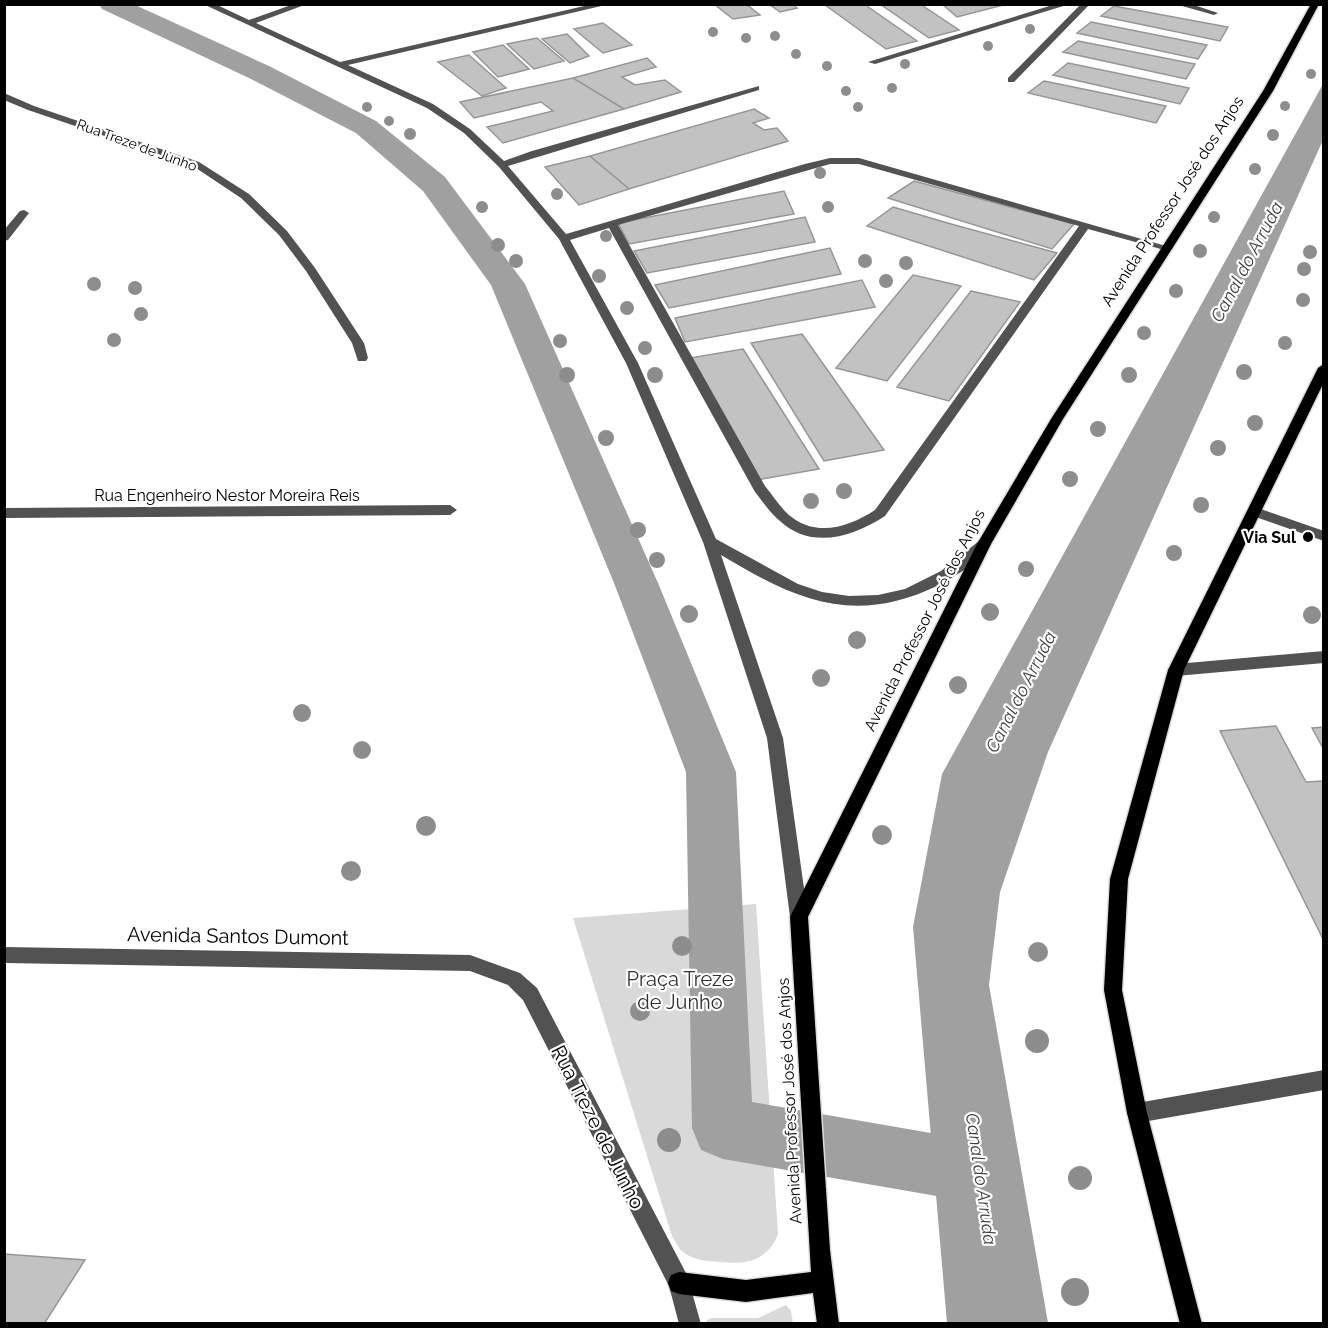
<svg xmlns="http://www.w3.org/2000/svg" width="1328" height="1328" viewBox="0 0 1328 1328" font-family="Raleway,sans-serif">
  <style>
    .green { fill: #d9d9d9 }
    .water { fill: #a0a0a0 }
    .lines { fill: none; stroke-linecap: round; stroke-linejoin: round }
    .canal { fill: #a0a0a0; fill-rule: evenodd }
    .building { fill: #c2c2c2; stroke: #969696; stroke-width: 1.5 }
    .major-casing { stroke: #dbdbdb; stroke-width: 3 }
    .minor { fill: #525252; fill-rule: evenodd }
    .major { fill: #000; fill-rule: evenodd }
    .tree { fill: #8d8d8d }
    .poi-dot { fill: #000; stroke: #fff; stroke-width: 2 }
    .labels { text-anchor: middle; stroke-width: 4.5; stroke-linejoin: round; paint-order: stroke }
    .far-street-label { font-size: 14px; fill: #000; stroke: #fff }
    .street-label { font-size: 16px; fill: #000; stroke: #fff }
    .poi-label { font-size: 16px; font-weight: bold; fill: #000; stroke: #fff; text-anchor: end }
    .water-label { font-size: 18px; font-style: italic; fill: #414141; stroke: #fff }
    .near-street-label { font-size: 20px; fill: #000; stroke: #fff }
    .near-park-label { font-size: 20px; fill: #303030; stroke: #fff }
  </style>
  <rect width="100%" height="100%" fill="#fff"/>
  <path class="green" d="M756,904L778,1234C768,1261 745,1265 720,1262C707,1261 693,1260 683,1252C678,1248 676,1242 672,1236L573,918Z
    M786,1305L791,1311L793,1323H707V1320L712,1318H758Z"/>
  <path class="water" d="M1323,84V140L1048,752L1000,892L989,985L1048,1323H947L913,927L942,774Z"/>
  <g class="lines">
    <path class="canal" d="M99,4H133L269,66L376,121L445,177L525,284L658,583L736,772L752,1102L977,1141L999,1150L1008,1172L999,1194L977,1203L723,1159L701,1150L692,1128L686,772L614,583L491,285L423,191L356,133L249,78L102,9Z"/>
  </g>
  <path class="building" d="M714,4H746L760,15L733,19Z
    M769,4H792L797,8L780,12Z
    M864,4L917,41L886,49L825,5Z
    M880,4H920L959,30L929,38Z
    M942,4H1007L957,17Z
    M1114,6L1228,27L1220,41L1101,16Z
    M1091,22L1207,45L1198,59L1077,33Z
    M603,23L632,45L603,53L574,29Z
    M567,34L589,56L570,63L542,39Z
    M537,38L564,61L534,69L507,44Z
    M1078,41L1195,64L1186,79L1063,52Z
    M503,45L529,69L498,77L473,52Z
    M469,55L506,88L482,96L438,62Z
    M647,58L656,67L622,77L635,85L665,80L681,92L624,109L573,78Z
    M1068,63L1189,88L1180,104L1053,75Z
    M573,78L624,109L503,143L487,127L553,111L541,102L474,118L460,102Z
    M1044,81L1166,106L1156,123L1028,93Z
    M754,109L769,118L753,123L764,130L777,128L788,141L629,189L590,156Z
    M590,156L629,189L579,205L545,167Z
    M914,181L1074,224L1052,249L888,198Z
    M784,191L794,214L629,244L618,223Z
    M893,207L951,224L1057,253L1034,280L867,226Z
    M805,217L815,242L647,273L634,251Z
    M830,248L841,274L669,308L655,285Z
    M913,275L961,286L887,381L836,368Z
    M862,280L875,307L685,342L675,318Z
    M971,291L1020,302L949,401L897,387Z
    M802,334L884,450L824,461L751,343Z
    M743,349L819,469L757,480L690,358Z
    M1276,726L1306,782L1324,781V941L1220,731Z
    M1324,727V750L1312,728Z
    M4,1254L85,1260L44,1324H4Z"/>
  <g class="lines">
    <defs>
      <path id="major" d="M1311,4H1319L1273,91L1063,419L991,544L808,917L830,1250L839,1324H817L813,1293L746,1302L679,1294L671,1291L668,1283L671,1275L679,1272L746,1280L811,1272L790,917L977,544L1051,419L1263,91Z
        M1324,364V382L1184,670L1128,879L1122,990L1147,1113L1202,1324H1180L1127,1113L1104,990L1110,879L1168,670L1318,368Z"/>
    </defs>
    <use href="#major" class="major-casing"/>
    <path class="minor" d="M203,4H215L249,20L294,4H307L256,23L340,62L593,4H610L348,65L433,104L470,129L504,161L532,151L759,86V90L508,166L566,234L805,164L830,158H859L1173,248L1168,251L1088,229L885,516C853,537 811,550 780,521C770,513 763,502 755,492L609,228L570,240L638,363L716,539L798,584L822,592L849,596L878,595L905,589L941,571L979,541L984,539L991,544C980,561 955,577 937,586C853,626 796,600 721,555L783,738L808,917L805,923L799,925L793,923L790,917L767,738L703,542L626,363L559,239L499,167L464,133L427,108ZM830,164H859L1079,226L875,510C849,527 816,538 789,515C780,507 773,496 765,486L618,225Z
      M1056,4H1070L875,64L868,62Z
      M1081,4H1090L1014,82H1008V78Z
      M1175,4H1191L1218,13L1214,15Z
      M4,93L34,106L199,162L249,194L287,231L315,268L364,343L368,358L366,361H358L352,343L306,271L279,235L241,198L193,166L28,110L4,100Z
      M24,210L29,213L8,240L4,241V230L20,211Z
      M450,505L457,510L450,515L4,518V508Z
      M1255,507L1324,531V541L1250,515L1248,512L1250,509Z
      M1324,651V663L1176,676L1171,674L1168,670L1171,666L1176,664Z
      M4,947L470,955L520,973L537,988L687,1275L701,1324H679L669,1286L523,1000L508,985L470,971L4,963Z
      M1324,1070V1090L1137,1123L1130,1120L1127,1113L1130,1106L1137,1103Z"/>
    <use href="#major" class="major"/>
  </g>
  <g class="tree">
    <circle cx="1030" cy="29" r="5"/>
    <circle cx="713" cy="32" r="5"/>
    <circle cx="775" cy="36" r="5"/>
    <circle cx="746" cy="38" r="5"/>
    <circle cx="988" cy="46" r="5"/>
    <circle cx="796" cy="54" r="5"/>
    <circle cx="905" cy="64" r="5"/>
    <circle cx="827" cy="66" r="5"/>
    <circle cx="1311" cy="74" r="5"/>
    <circle cx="892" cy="88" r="5"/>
    <circle cx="846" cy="91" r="5"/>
    <circle cx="1285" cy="106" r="5"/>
    <circle cx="367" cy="107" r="5"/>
    <circle cx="858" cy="107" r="5"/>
    <circle cx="389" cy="121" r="5"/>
    <circle cx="410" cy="134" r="6"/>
    <circle cx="1273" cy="135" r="6"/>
    <circle cx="1255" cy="169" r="6"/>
    <circle cx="820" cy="173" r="6"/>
    <circle cx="557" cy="194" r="6"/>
    <circle cx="482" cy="207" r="6"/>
    <circle cx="828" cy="207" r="6"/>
    <circle cx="1214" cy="217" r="6"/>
    <circle cx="606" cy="236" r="6"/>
    <circle cx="498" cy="245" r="7"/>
    <circle cx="1200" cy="251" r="7"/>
    <circle cx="1310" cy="252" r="7"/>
    <circle cx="516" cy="261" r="7"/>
    <circle cx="865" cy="261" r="7"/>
    <circle cx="906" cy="263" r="7"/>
    <circle cx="1304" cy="269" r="7"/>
    <circle cx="599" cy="276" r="7"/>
    <circle cx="886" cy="281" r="7"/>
    <circle cx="94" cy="284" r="7"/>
    <circle cx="135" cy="288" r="7"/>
    <circle cx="1176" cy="291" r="7"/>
    <circle cx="1303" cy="300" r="7"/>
    <circle cx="627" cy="308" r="7"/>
    <circle cx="141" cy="314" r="7"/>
    <circle cx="1144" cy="333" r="7"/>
    <circle cx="114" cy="340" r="7"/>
    <circle cx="560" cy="341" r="7"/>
    <circle cx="1285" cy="343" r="7"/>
    <circle cx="645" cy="348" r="7"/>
    <circle cx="1244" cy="372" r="8"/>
    <circle cx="567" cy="375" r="8"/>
    <circle cx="655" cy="375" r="8"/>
    <circle cx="1129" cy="375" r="8"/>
    <circle cx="1255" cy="423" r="8"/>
    <circle cx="1098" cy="429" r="8"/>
    <circle cx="606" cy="438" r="8"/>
    <circle cx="1218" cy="448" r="8"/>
    <circle cx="1070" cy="479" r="8"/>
    <circle cx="844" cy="491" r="8"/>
    <circle cx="811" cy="501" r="8"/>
    <circle cx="1201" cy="505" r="8"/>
    <circle cx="638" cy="530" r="8"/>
    <circle cx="1174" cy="553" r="8"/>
    <circle cx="657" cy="560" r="8"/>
    <circle cx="1026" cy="569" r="8"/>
    <circle cx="990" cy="612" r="9"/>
    <circle cx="689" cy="614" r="9"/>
    <circle cx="1312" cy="615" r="9"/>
    <circle cx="857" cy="640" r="9"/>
    <circle cx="821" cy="678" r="9"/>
    <circle cx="958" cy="685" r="9"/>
    <circle cx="302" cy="713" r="9"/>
    <circle cx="362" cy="750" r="9"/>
    <circle cx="426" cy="826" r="10"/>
    <circle cx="882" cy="835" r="10"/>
    <circle cx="351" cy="871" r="10"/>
    <circle cx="682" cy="946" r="10"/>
    <circle cx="1038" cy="952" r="10"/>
    <circle cx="640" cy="1011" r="10"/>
    <circle cx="1037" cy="1041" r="12"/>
    <circle cx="669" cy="1140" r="12"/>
    <circle cx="1080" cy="1178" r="12"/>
    <circle cx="1075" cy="1292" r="14"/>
  </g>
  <circle class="poi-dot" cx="1308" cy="537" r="6"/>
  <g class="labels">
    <g class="far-street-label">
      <text transform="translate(137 145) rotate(20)" y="5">Rua Treze de Junho</text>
    </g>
    <g class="street-label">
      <text transform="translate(1172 201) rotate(-57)" y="6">Avenida Professor José dos Anjos</text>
      <text x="227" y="501">Rua Engenheiro Nestor Moreira Reis</text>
      <text transform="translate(924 620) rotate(-63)" y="6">Avenida Professor José dos Anjos</text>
      <text transform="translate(789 1101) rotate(-93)" y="6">Avenida Professor José dos Anjos</text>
    </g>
    <g class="poi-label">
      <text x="1296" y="543">Via Sul</text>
    </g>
    <g class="water-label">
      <text transform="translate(1247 262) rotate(-62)" y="6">Canal do Arruda</text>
      <text transform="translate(1021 692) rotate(-63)" y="6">Canal do Arruda</text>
      <text transform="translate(981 1179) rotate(82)" y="6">Canal do Arruda</text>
    </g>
    <g class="near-street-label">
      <text transform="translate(238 936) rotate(1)" y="7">Avenida Santos Dumont</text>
      <text transform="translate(598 1127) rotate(63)" y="7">Rua Treze de Junho</text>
    </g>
    <g class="near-park-label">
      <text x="680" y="986">Praça Treze<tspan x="680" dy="23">de Junho</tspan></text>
    </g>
  </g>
  <rect width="1328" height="1328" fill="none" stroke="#000000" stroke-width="12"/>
</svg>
